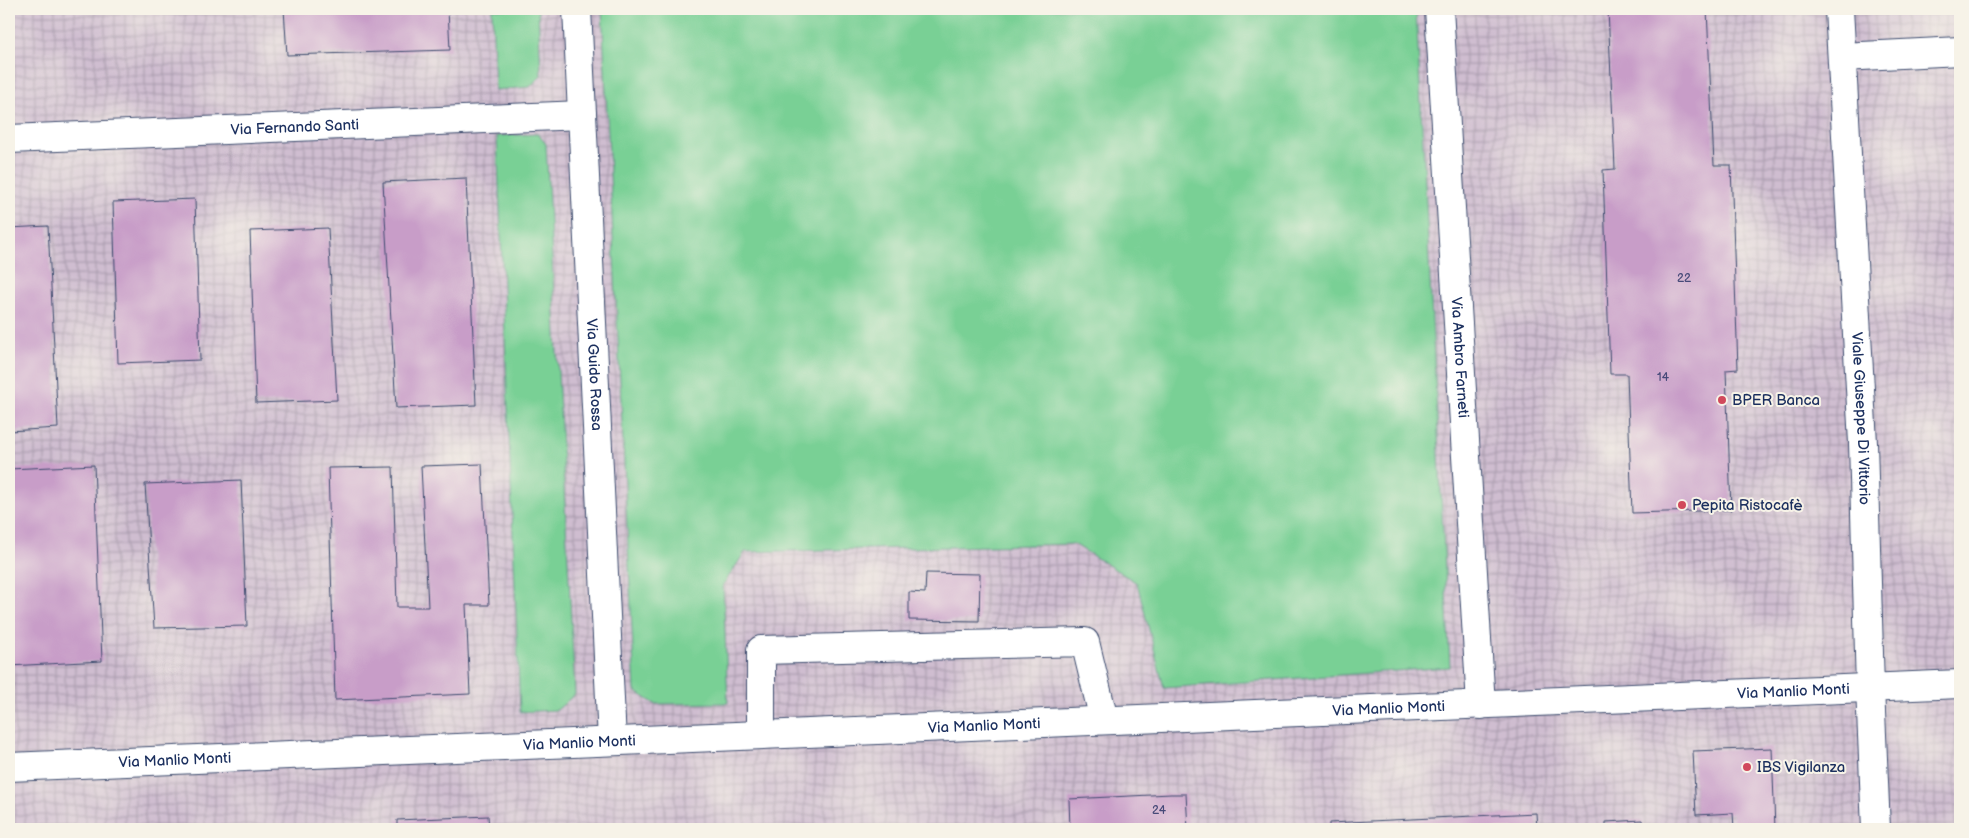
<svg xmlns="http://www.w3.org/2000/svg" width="1969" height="838" viewBox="0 0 1969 838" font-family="'Balsamiq Sans',sans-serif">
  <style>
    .industrial { fill: url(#industrial-grid) }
    .green { fill: #79d095; stroke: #4a807a }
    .building { fill: #c89dc8 }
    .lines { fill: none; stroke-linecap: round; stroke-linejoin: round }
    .minor-casing { stroke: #3b4a6d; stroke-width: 30 }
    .major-casing { stroke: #3b4a6d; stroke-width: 30 }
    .minor { stroke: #fff; stroke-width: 28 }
    .major { stroke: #fff; stroke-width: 28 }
    .poi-dot { fill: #d1495b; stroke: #f7f3e8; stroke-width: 2 }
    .labels { text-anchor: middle; stroke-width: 4; stroke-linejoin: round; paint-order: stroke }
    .number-label { font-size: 12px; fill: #464a78 }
    .street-label { font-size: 15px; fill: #1b2f5e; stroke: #f7f3e8 }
    .poi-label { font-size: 15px; fill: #1b2f5e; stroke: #f7f3e8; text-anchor: start }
  </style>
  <defs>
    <pattern id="industrial-grid" width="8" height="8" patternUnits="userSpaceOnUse" patternTransform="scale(1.25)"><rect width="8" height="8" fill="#cfbdd0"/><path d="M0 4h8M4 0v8" fill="none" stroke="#a79aac"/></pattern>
  </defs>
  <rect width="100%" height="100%" fill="#f7f3e8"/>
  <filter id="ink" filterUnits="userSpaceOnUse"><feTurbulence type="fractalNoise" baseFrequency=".02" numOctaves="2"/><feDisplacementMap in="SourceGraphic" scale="10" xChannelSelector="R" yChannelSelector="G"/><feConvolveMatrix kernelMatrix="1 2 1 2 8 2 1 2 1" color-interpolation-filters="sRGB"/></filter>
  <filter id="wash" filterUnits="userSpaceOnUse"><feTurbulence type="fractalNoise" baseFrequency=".0096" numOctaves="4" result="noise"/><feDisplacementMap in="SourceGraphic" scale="20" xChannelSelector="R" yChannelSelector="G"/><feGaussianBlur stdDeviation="1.12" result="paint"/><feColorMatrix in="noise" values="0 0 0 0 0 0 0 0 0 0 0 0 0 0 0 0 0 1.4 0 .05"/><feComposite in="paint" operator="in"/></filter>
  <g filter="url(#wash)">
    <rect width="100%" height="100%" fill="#f0e0c1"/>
    <path class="industrial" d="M9,9H1960V829H9Z"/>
    <path class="green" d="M492,9H538L541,75L530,87L495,90Z
      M602,9H1416L1450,667L1164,688L1137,583L1074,544L745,552L723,585L728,703L655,704L635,691Z
      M538,134L546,144L575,694L557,710L520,712L497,136Z"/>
    <g id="blocks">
      <path class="building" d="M152,9H191V10L152,14Z
        M284,9H448L450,50L287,55Z
        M1608,9H1707L1714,165H1731L1738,369L1726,370L1731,510L1632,513L1627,374H1610L1603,170L1615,169Z
        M466,178L476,405L396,408L383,182Z
        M195,199L200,360L118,363L113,202Z
        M48,226L58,428L9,431V228Z
        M328,228L337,400L256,403L250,231Z
        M482,464L489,605H466L470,694L335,700L328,468L393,467L397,607H428L421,466Z
        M94,465L102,661L9,666V469Z
        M241,480L247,626L154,628L145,484Z
        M926,573L980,574L979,621L909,620V592L925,593Z
        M1772,748L1775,829H1734L1733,813L1696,815L1693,751Z
        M1171,794H1186L1188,829H1070L1069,799Z
        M1536,813L1537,829H1329V823Z
        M488,816L489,829H397V820Z
        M1642,820L1643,829H1606V822Z
        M1006,826V829H963V828Z"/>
    </g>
  </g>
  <g filter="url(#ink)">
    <use href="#blocks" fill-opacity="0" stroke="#3b4a6d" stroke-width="1"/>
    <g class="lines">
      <defs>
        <g id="minor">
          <path id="s1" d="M577,9L612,741"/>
          <path id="s2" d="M1439,9L1481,705"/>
          <path d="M1842,57L1960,51"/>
          <path id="s3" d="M9,139L582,115"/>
          <path d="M761,735V650L1085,642L1104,720"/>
          <path id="s4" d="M9,767L1960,684"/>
        </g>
        <g id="major">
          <path id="s5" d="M1839,9L1863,443L1870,688L1876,829"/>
        </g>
      </defs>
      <use href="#minor" class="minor-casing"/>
      <use href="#major" class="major-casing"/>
      <use href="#minor" class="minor"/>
      <use href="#major" class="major"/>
    </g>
  </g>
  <g class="poi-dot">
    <circle cx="1722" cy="400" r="5"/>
    <circle cx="1682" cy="505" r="5"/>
    <circle cx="1747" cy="767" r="5"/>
  </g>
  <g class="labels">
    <g class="number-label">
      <text x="1684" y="282">22</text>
      <text x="1663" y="381">14</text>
      <text x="1159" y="814">24</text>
    </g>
    <g class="street-label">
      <text dy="5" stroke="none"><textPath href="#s3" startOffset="286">Via Fernando Santi</textPath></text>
      <text dy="5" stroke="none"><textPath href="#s2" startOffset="349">Via Ambro Farneti</textPath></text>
      <text dy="5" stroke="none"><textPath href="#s1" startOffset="366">Via Guido Rossa</textPath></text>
      <text dy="5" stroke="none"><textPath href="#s5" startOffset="410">Viale Giuseppe Di Vittorio</textPath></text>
      <text dy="5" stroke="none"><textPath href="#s4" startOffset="1786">Via Manlio Monti</textPath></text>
      <text dy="5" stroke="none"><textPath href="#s4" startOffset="1381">Via Manlio Monti</textPath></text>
      <text dy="5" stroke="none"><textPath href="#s4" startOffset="976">Via Manlio Monti</textPath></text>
      <text dy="5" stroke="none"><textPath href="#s4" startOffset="571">Via Manlio Monti</textPath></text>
      <text dy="5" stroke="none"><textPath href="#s4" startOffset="166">Via Manlio Monti</textPath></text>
    </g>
    <g class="poi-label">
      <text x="1732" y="405">BPER Banca</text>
      <text x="1692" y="510">Pepita Ristocafè</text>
      <text x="1757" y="772">IBS Vigilanza</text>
    </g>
  </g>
  <rect width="1969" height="838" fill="none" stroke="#f7f3e8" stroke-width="30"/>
</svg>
